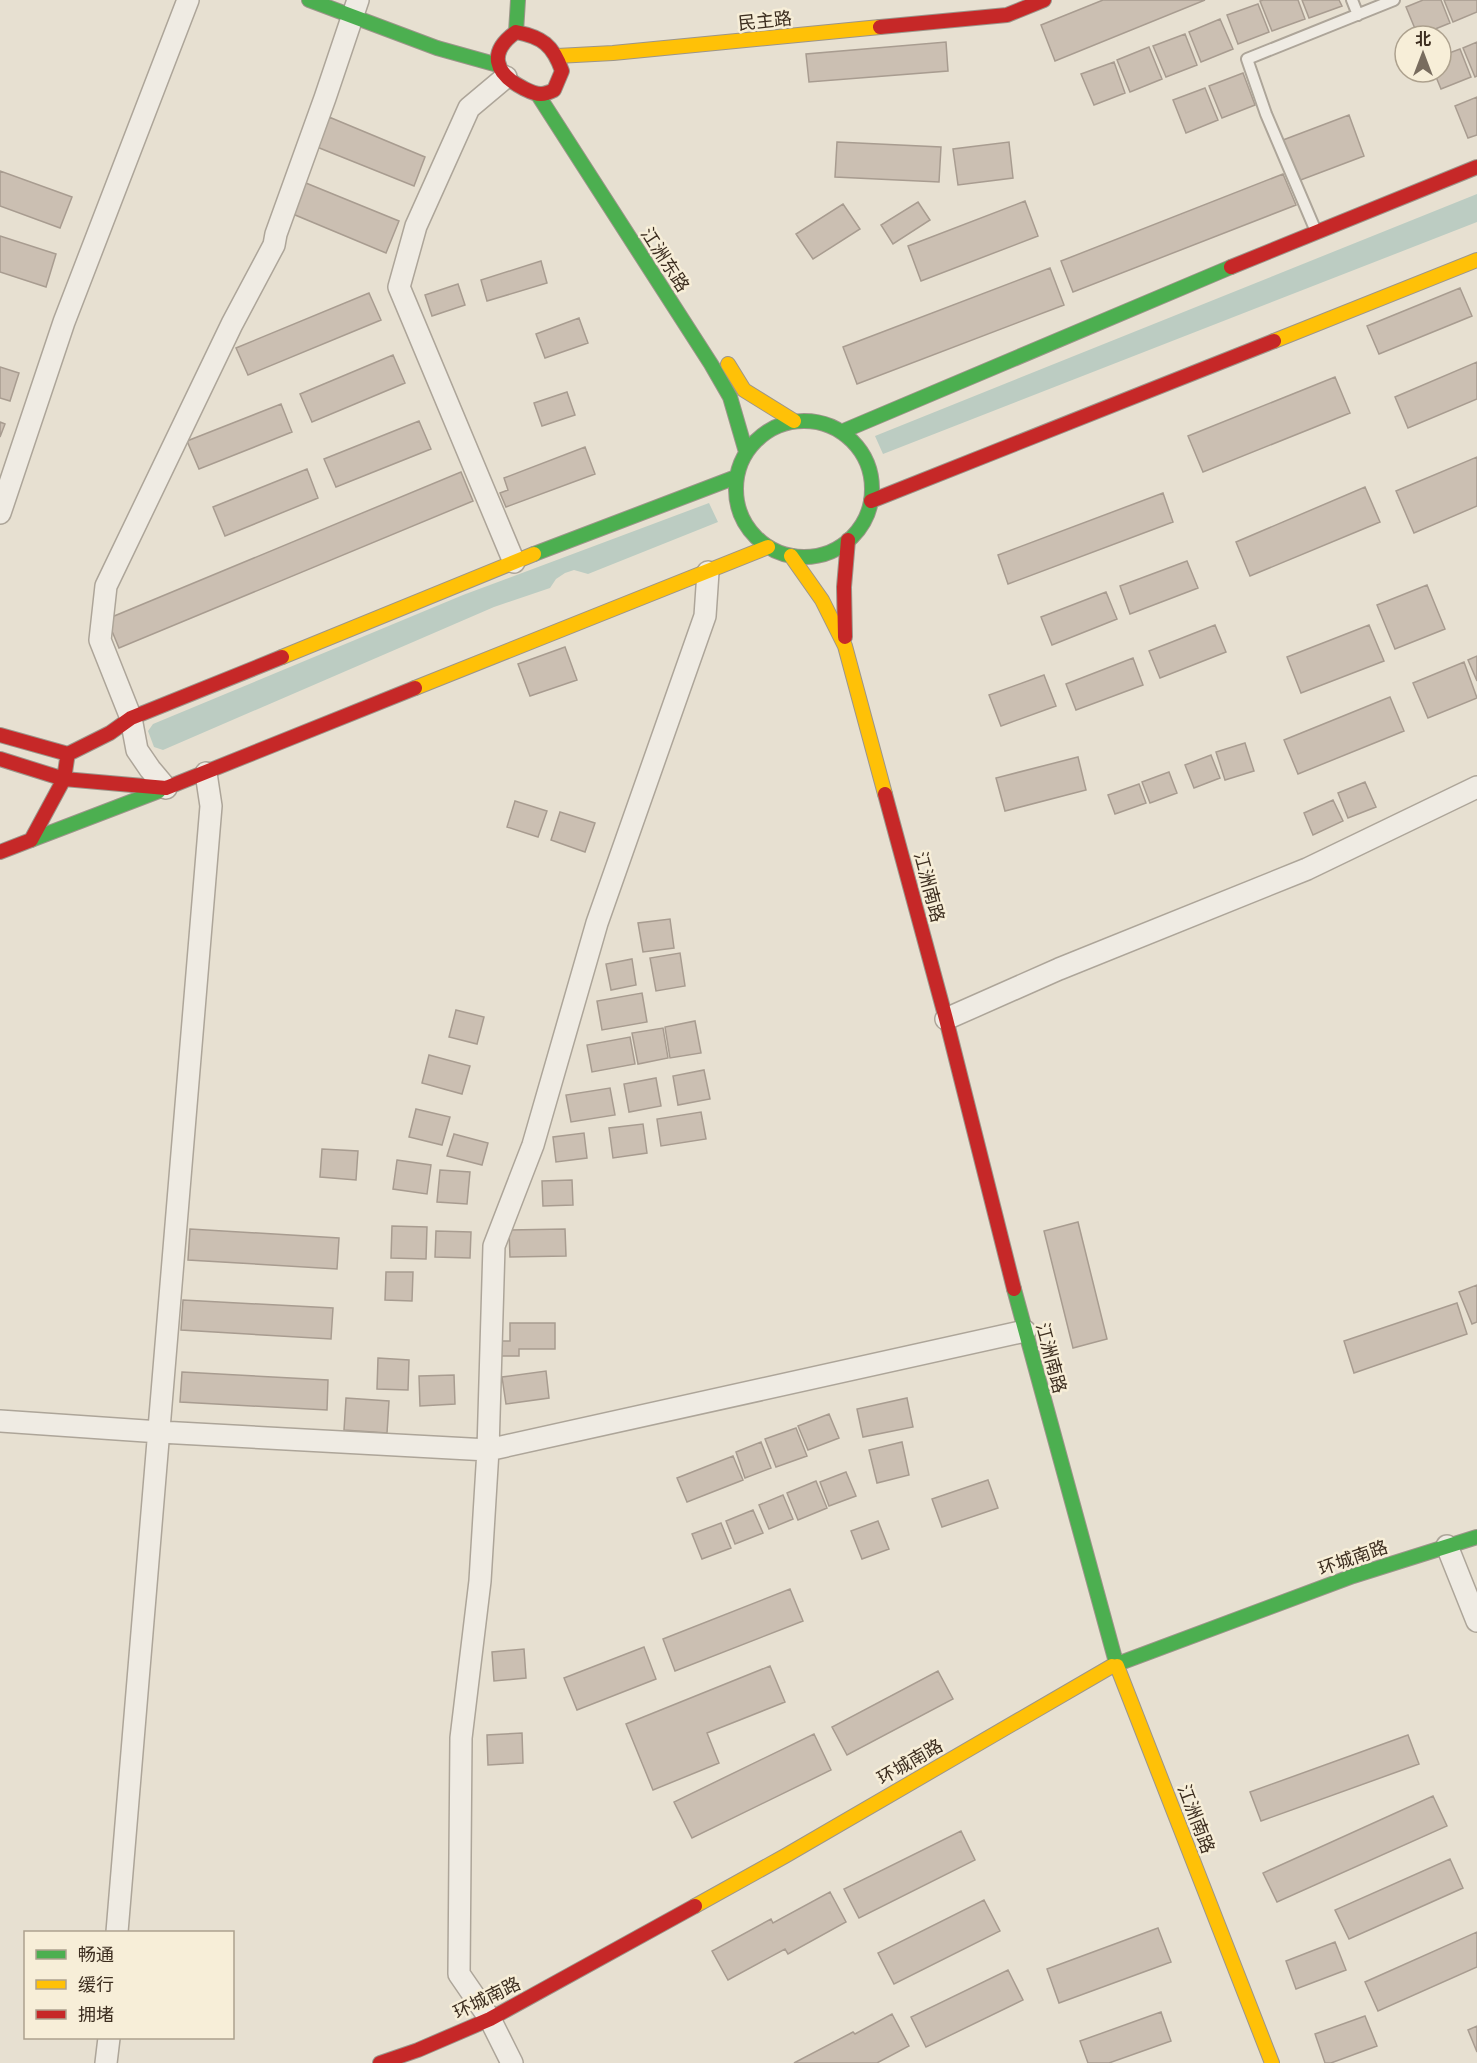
<svg xmlns="http://www.w3.org/2000/svg" width="1477" height="2063" viewBox="0 0 1477 2063" font-family="'Source Serif 4','Noto Sans SC',serif">
  <style>
    .water { fill: #bcccc2 }
    .building { fill: #cbbfb2; stroke: #a89c90; stroke-width: 1.5 }
    .lines { fill: none; stroke-linecap: round; stroke-linejoin: round }
    .lane-casing { stroke: #ada599; stroke-width: 14 }
    .street-casing { stroke: #ada599; stroke-width: 24 }
    .fast-casing { stroke: #9c958a; stroke-width: 16 }
    .slow-casing { stroke: #9c958a; stroke-width: 16 }
    .jam-casing { stroke: #9c958a; stroke-width: 16 }
    .lane { stroke: #efebe3; stroke-width: 10 }
    .street { stroke: #efebe3; stroke-width: 21 }
    .fast { stroke: #4caf50; stroke-width: 14 }
    .slow { stroke: #ffc107; stroke-width: 14 }
    .jam { stroke: #c62828; stroke-width: 14 }
    .labels { text-anchor: middle; stroke-width: 5; stroke-linejoin: round; paint-order: stroke }
    .street-label { font-size: 18px; fill: #3d2e20; stroke: #f7eed8 }
  </style>
  <rect width="100%" height="100%" fill="#e7e0d1"/>
  <path class="water" d="M1477,194V222L883,454L875,436Z
    M709,503L718,522L588,574L574,570L565,573L556,579L550,588L494,607L163,750L154,747L148,731L153,724L463,595Z"/>
  <path class="building" d="M1103,0H1205L1055,61L1041,25Z
    M1263,0H1298L1305,19L1272,31L1260,1Z
    M1302,0H1339L1342,6L1309,18Z
    M1423,0H1441L1450,23L1418,36L1406,7Z
    M1444,0H1477V12L1453,22Z
    M1258,4L1269,32L1238,44L1227,15Z
    M1220,19L1233,49L1201,62L1189,32Z
    M1185,34L1197,65L1166,77L1153,46Z
    M946,42L948,71L809,82L806,54Z
    M1477,42V76L1475,77L1463,48Z
    M1149,47L1162,79L1130,92L1117,60Z
    M1460,49L1471,77L1441,89L1434,72H1441V56Z
    M1114,62L1125,93L1094,105L1081,74Z
    M1243,73L1255,105L1222,118L1209,86Z
    M1205,88L1218,120L1186,133L1173,100Z
    M1477,97V135L1468,138L1455,106Z
    M1349,115L1364,156L1298,181L1283,140Z
    M329,117L425,157L414,186L317,147Z
    M837,142L941,147L939,182L835,177Z
    M1009,142L1013,178L958,185L953,149Z
    M0,171L72,197L60,228L0,206Z
    M1283,174L1296,205L1073,292L1061,261Z
    M301,181L399,221L386,253L288,212Z
    M1025,201L1038,236L921,281L908,246Z
    M918,202L930,220L893,244L881,225Z
    M843,204L860,229L813,259L796,234Z
    M0,236L56,254L46,287L0,272Z
    M541,261L547,283L487,301L481,280Z
    M1050,268L1064,305L857,384L843,347Z
    M458,284L465,305L432,316L425,295Z
    M1460,288L1472,316L1379,354L1367,326Z
    M369,293L381,320L248,375L236,348Z
    M579,318L588,343L545,358L536,334Z
    M393,355L405,383L312,422L300,394Z
    M1477,362V399L1408,428L1395,397Z
    M0,367L19,373L10,401L0,398Z
    M1335,377L1350,413L1203,472L1188,436Z
    M567,392L575,415L542,426L534,403Z
    M281,404L292,432L199,469L187,441Z
    M419,421L431,449L336,487L324,459Z
    M0,422L5,424L0,437Z
    M585,447L595,474L506,507L500,493L508,490L504,478Z
    M1477,457V506L1414,533L1396,491Z
    M307,469L318,498L225,536L213,507Z
    M461,472L473,501L119,648L107,619Z
    M1365,487L1380,522L1250,576L1236,542Z
    M1163,493L1173,522L1008,584L998,555Z
    M1187,561L1198,588L1130,614L1120,586Z
    M1427,585L1445,629L1395,649L1377,605Z
    M1106,592L1117,619L1052,645L1041,617Z
    M1215,625L1226,652L1160,678L1149,651Z
    M1369,625L1384,661L1301,693L1287,657Z
    M565,647L577,680L530,696L518,664Z
    M1477,656V681L1468,660Z
    M1133,658L1143,685L1076,710L1066,684Z
    M1464,662L1477,698L1428,718L1413,683Z
    M1044,675L1056,706L1001,726L989,695Z
    M1390,697L1404,731L1298,774L1284,740Z
    M1245,743L1254,771L1225,780L1216,752Z
    M1211,755L1220,778L1194,788L1185,765Z
    M1078,757L1086,790L1005,811L996,778Z
    M1169,772L1177,793L1150,803L1142,782Z
    M1365,782L1376,807L1348,818L1338,793Z
    M1139,784L1146,803L1115,814L1108,795Z
    M1333,800L1343,821L1313,835L1304,813Z
    M515,801L547,811L538,837L507,827Z
    M560,812L595,823L585,852L551,840Z
    M670,919L674,948L643,952L638,923Z
    M680,953L685,986L656,991L650,958Z
    M632,959L636,985L611,990L606,964Z
    M642,993L647,1022L602,1030L597,1001Z
    M456,1010L484,1017L477,1044L449,1037Z
    M695,1021L701,1053L670,1058L665,1027Z
    M663,1028L668,1058L638,1064L632,1033Z
    M630,1037L635,1064L592,1072L587,1045Z
    M429,1055L470,1066L462,1094L422,1083Z
    M704,1070L710,1099L678,1105L673,1076Z
    M656,1078L661,1106L629,1112L624,1084Z
    M610,1088L615,1115L571,1122L566,1095Z
    M416,1109L450,1117L442,1145L409,1137Z
    M701,1112L706,1139L661,1146L657,1119Z
    M643,1124L647,1153L613,1158L609,1128Z
    M584,1133L587,1158L556,1162L553,1137Z
    M454,1134L488,1143L482,1165L447,1156Z
    M322,1149L358,1151L356,1180L320,1177Z
    M397,1160L431,1165L427,1194L393,1189Z
    M440,1170L470,1172L467,1204L437,1202Z
    M572,1180L573,1205L543,1206L542,1181Z
    M1078,1222L1107,1339L1073,1348L1044,1231Z
    M392,1226L427,1227L426,1259L391,1258Z
    M190,1229L339,1238L337,1269L188,1260Z
    M565,1229L566,1256L510,1257L509,1230Z
    M436,1231L471,1232L470,1258L435,1257Z
    M386,1272H413L412,1301L385,1300Z
    M1477,1285V1322L1472,1324L1459,1292Z
    M183,1300L333,1308L331,1339L181,1330Z
    M1457,1303L1467,1334L1354,1373L1344,1341Z
    M510,1323H555V1349H519V1356H499V1341H510Z
    M378,1358L409,1360L408,1390L377,1389Z
    M546,1371L549,1398L506,1404L502,1377Z
    M182,1372L328,1380L327,1410L180,1402Z
    M454,1375L455,1404L420,1406L419,1376Z
    M346,1398L389,1401L387,1433L344,1430Z
    M907,1398L913,1427L863,1437L857,1409Z
    M829,1414L839,1438L808,1450L798,1426Z
    M796,1428L807,1456L776,1467L765,1439Z
    M761,1442L771,1468L745,1478L736,1452Z
    M902,1442L909,1475L877,1483L869,1450Z
    M733,1456L743,1480L687,1502L677,1478Z
    M846,1472L856,1496L829,1506L820,1482Z
    M988,1480L998,1508L942,1527L932,1499Z
    M816,1481L827,1508L798,1520L787,1493Z
    M783,1495L793,1519L769,1529L759,1505Z
    M753,1510L763,1533L735,1544L726,1521Z
    M878,1521L889,1549L862,1559L851,1531Z
    M721,1523L731,1548L702,1559L692,1534Z
    M790,1589L803,1621L675,1671L663,1639Z
    M644,1647L656,1679L577,1710L564,1678Z
    M524,1649L526,1678L494,1681L492,1652Z
    M770,1666L785,1702L707,1733L719,1763L653,1790L626,1724Z
    M938,1671L953,1699L847,1755L832,1727Z
    M522,1733L523,1763L488,1765L487,1735Z
    M814,1734L831,1770L692,1838L674,1802Z
    M1408,1735L1419,1764L1261,1821L1250,1792Z
    M1433,1796L1447,1826L1277,1902L1263,1873Z
    M961,1831L975,1860L859,1918L844,1889Z
    M1450,1859L1463,1888L1349,1939L1335,1910Z
    M830,1892L846,1922L788,1954L785,1949L728,1980L712,1951L771,1919L773,1923Z
    M984,1900L1000,1931L894,1984L878,1953Z
    M1158,1928L1171,1962L1059,2003L1047,1969Z
    M1477,1932V1967L1378,2011L1365,1982Z
    M1335,1942L1346,1970L1296,1989L1286,1961Z
    M1008,1970L1023,2000L926,2047L911,2017Z
    M1161,2012L1171,2041L1109,2063H1088L1080,2041Z
    M892,2014L909,2046L877,2063H794L853,2032L855,2034Z
    M1365,2016L1377,2046L1331,2063H1325L1315,2034Z
    M1477,2026V2052L1468,2030Z"/>
  <g class="lines">
    <defs>
      <path id="lane" d="M1352,0L1358,15
        M1315,229L1266,114L1247,59L1394,0"/>
      <path id="street" d="M506,77L469,108L416,226L399,287L514,562
        M0,513L64,322L188,0
        M166,788L150,769L137,750L131,718L100,640L106,586L232,324L274,245L276,234L325,98L358,0
        M946,1019L1059,969L1307,869L1477,787
        M0,1421L160,1432L488,1450L1025,1331
        M1447,1546L1477,1621
        M117,1932L211,806L206,773
        M106,2063L109,2038
        M512,2063L490,2019L459,1974L461,1738L480,1581L488,1450L494,1246L533,1145L597,923L705,616L708,572"/>
      <path id="fast" d="M309,0L437,48L498,65
        M516,32L518,0
        M538,95L711,364L730,397L746,452
        M736 489a68 68 0 1 1 136 0a68 68 0 1 1-136 0Z
        M841,432L1231,267
        M534,554L736,477
        M31,840L159,791
        M1014,1289L1117,1666
        M1112,1666L1353,1576L1477,1537"/>
      <path id="slow" d="M557,56L613,53L880,27
        M1274,341L1477,260
        M728,364L744,390L794,421
        M791,556L822,600L845,646L885,794
        M282,657L534,554
        M415,688L768,547
        M1117,1666L1272,2063
        M695,1906L785,1856L1112,1666"/>
      <path id="jam" d="M880,27L1007,15L1044,0
        M516,32C542,37 553,45 562,71L554,90C550,92 545,94 541,94C534,94 529,91 523,88C494,73 488,52 516,32Z
        M1231,267L1477,167
        M871,501L1274,341
        M845,637L844,587L848,540
        M0,735L68,754L110,733L131,718L282,657
        M0,759L64,779L166,788L415,688
        M885,794L946,1019L1014,1289
        M0,852L31,840L64,779L67,759
        M380,2063L418,2050L490,2019L695,1906"/>
    </defs>
    <use href="#lane" class="lane-casing"/>
    <use href="#street" class="street-casing"/>
    <use href="#fast" class="fast-casing"/>
    <use href="#slow" class="slow-casing"/>
    <use href="#jam" class="jam-casing"/>
    <use href="#lane" class="lane"/>
    <use href="#street" class="street"/>
    <use href="#fast" class="fast"/>
    <use href="#slow" class="slow"/>
    <use href="#jam" class="jam"/>
  </g>
  <g class="labels">
    <g class="street-label">
      <text transform="translate(765 21) rotate(-6)" y="6">民主路</text>
      <text transform="translate(665 260) rotate(57)" y="6">江洲东路</text>
      <text transform="translate(929 887) rotate(75)" y="6">江洲南路</text>
      <text transform="translate(1051 1358) rotate(75)" y="6">江洲南路</text>
      <text transform="translate(1353 1558) rotate(-19)" y="6">环城南路</text>
      <text transform="translate(910 1762) rotate(-30)" y="6">环城南路</text>
      <text transform="translate(1196 1819) rotate(69)" y="6">江洲南路</text>
      <text transform="translate(487 1998) rotate(-26)" y="6">环城南路</text>
    </g>
  </g>
  <rect x="24" y="1931" width="210" height="108" fill="#f7eed8" stroke="#ada18e" stroke-width="1.5"/>
  <rect x="36" y="1950" width="30" height="9" fill="#4caf50" stroke="#ada18e" stroke-width="1.5"/>
  <text x="78" y="1961" font-size="18" fill="#3d2e20">畅通</text>
  <rect x="36" y="1980" width="30" height="9" fill="#ffc107" stroke="#ada18e" stroke-width="1.5"/>
  <text x="78" y="1991" font-size="18" fill="#3d2e20">缓行</text>
  <rect x="36" y="2010" width="30" height="9" fill="#c62828" stroke="#ada18e" stroke-width="1.5"/>
  <text x="78" y="2021" font-size="18" fill="#3d2e20">拥堵</text>
  <g transform="translate(1423 54)"><circle r="28" fill="#f7eed8" stroke="#ada18e" stroke-width="1.5"/>
  <path d="M0-4.5L10 22L0 15L-10 22Z" fill="#786c5e"/>
  <text y="-9" font-size="16" font-weight="bold" text-anchor="middle" fill="#3d2e20">北</text>
  </g>
</svg>
